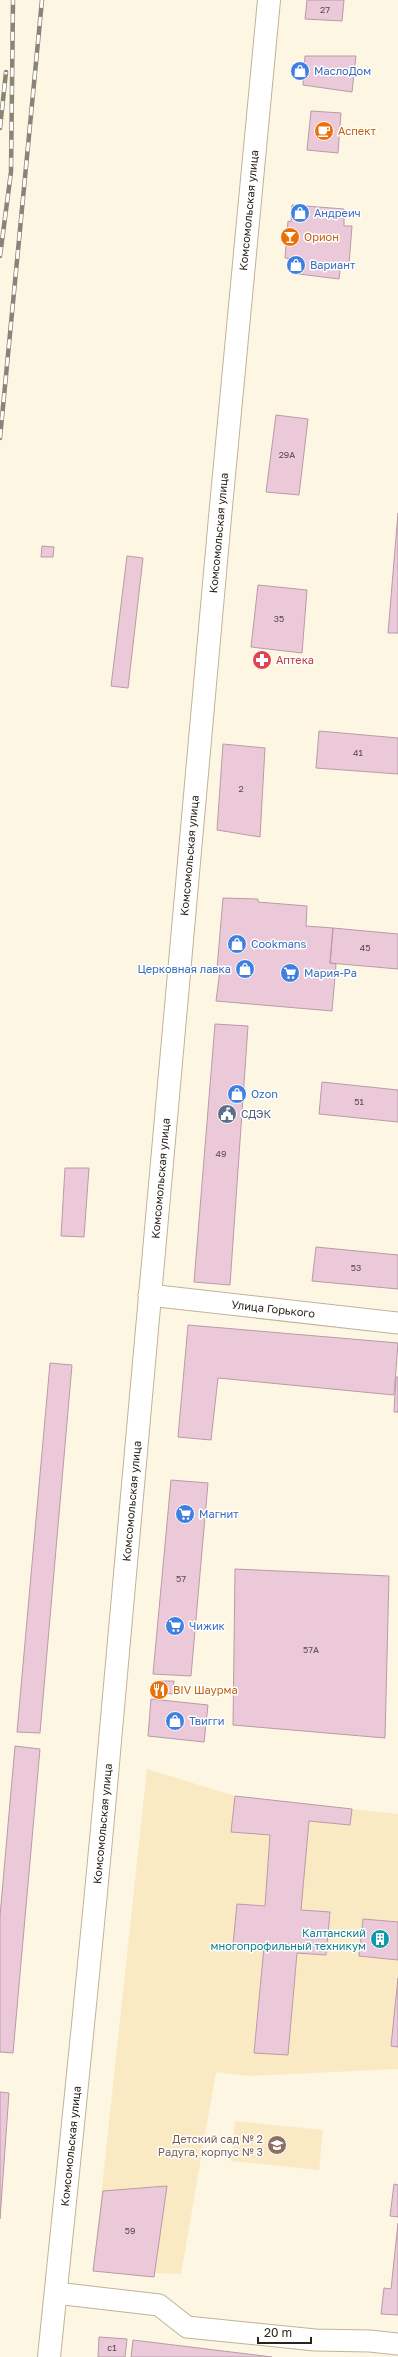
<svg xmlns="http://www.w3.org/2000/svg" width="398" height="2357" viewBox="0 0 398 2357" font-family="'Golos Text',sans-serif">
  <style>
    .built { fill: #faeac4 }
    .building { fill: #ebc9d9; stroke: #ba9aa9 }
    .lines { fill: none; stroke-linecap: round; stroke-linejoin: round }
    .street-casing { stroke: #c0b496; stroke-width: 23 }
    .secondary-casing { stroke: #c0b496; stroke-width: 24 }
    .street { stroke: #fff; stroke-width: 21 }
    .secondary { stroke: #fff; stroke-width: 22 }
    .rail-casing { stroke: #8a8475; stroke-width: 4.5 }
    .rail { stroke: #fff; stroke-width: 3; stroke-dasharray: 9; stroke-linecap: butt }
    .labels { text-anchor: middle; stroke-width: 3; stroke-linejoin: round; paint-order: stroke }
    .number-label { font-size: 9px; fill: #5a4d48 }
    .shop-label { font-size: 11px; fill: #366cbe; stroke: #fff; text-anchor: start }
    .food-label { font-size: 11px; fill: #c56008; stroke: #fff; text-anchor: start }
    .street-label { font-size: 11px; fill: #292418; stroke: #fff }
    .health-label { font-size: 11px; fill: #be3a42; stroke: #fff; text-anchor: start }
    .service-label { font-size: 11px; fill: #4e5e75; stroke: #fff; text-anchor: start }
    .culture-label { font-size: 11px; fill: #0d838f; stroke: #fff; text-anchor: end }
    .education-label { font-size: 11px; fill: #785e54; stroke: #fff; text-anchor: end }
  </style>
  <rect width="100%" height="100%" fill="#fdf6e3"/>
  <path class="built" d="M147,1769L235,1796L398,1814V2069L249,2076L216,2072L181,2274L93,2271Z
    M235,2121L323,2130L319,2170L231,2161Z"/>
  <path class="building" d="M307,0H344L342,21L305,19Z
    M305,56H356L352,92L303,85Z
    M311,111L341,113L338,153L307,150Z
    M292,205L344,209V226H352L349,264L341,263L339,279L291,273L293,259L285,258L288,221L291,222Z
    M276,415L308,419L299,495L266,492Z
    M398,513V633H388Z
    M42,546L54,547L53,557H41Z
    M127,556L143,558L128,688L111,686Z
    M258,585L307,590L302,653L251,647Z
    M319,731L398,738V774L316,768Z
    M223,744L265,748L260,837L217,830Z
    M223,898L258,899V902L307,906L306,926L333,928L330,963L336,964L332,1011L216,1001L220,970L217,969Z
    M333,928L398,934V969L330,963Z
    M215,1024L248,1026L230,1285L194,1282Z
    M322,1082L398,1090V1122L319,1114Z
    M65,1168H89L84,1237L61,1236Z
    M316,1247L398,1255V1289L312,1281Z
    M188,1325L398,1343L394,1395L218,1378L211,1440L178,1437Z
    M50,1363L72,1365L40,1733L17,1732Z
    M396,1377H398V1412H394Z
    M171,1480L208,1483L191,1676L153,1674Z
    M235,1569L389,1576L385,1738L233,1725Z
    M159,1681H174L173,1694L157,1692Z
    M151,1699L208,1705L204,1742L148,1736Z
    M15,1746L40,1749L13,2053L0,2052V1916Z
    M235,1796L352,1809L350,1825L309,1821L301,1910L330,1912L326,1955L297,1953L288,2055L254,2053L264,1947L233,1944L237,1904L265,1906L270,1835L231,1832Z
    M363,1919L398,1922V1960L359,1956Z
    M398,1978V2047L391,2046Z
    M0,2092L9,2093L0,2219Z
    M394,2184L398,2185V2217L390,2216Z
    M167,2186L154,2277L93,2271L103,2191Z
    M398,2223V2315L381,2314L384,2288L391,2289Z
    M99,2337L127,2339L125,2357H98Z
    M133,2340L272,2357H131Z"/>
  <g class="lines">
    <defs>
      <g id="street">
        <path id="s1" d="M149,1295L398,1323"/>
        <path d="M56,2293L159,2305L187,2327L315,2340L370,2341L398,2344"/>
      </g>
      <g id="secondary">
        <path id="s2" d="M49,2357C70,2152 92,1947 110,1741C163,1161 212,580 269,0"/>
      </g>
    </defs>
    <use href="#street" class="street-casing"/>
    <use href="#secondary" class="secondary-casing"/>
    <use href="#street" class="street"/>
    <use href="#secondary" class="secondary"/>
    <defs>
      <path id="rail" d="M0,128L6,72
        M0,256L11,172L13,0
        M0,438L42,0"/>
    </defs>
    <use href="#rail" class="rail-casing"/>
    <use href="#rail" class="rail"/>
  </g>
  <defs>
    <symbol id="shop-disc" viewBox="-11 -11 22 22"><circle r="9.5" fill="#3f7fe0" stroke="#fff"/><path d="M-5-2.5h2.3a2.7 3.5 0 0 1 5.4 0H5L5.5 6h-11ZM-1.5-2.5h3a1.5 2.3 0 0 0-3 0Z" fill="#fff"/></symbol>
    <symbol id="cafe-disc" viewBox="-11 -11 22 22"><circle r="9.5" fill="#e8710a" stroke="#fff"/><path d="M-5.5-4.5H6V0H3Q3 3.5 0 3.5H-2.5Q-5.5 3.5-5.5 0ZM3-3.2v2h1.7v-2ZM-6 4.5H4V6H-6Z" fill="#fff"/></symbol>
    <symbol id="bar-disc" viewBox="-11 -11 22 22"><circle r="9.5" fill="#e8710a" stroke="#fff"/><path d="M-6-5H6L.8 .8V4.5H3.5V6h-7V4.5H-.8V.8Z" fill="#fff"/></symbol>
    <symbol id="pharmacy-disc" viewBox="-11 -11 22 22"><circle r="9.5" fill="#e0444e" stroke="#fff"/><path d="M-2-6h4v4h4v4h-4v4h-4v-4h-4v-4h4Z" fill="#fff"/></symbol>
    <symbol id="supermarket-disc" viewBox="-11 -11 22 22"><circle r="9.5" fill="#3f7fe0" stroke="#fff"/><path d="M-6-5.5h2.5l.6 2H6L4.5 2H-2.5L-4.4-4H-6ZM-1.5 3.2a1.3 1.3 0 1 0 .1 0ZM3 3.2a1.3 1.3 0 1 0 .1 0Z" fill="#fff"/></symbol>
    <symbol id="civic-disc" viewBox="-11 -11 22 22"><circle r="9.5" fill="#5c6f8a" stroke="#fff"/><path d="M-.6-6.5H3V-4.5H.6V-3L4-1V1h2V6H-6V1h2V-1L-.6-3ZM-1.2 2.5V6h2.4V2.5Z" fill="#fff"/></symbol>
    <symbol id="restaurant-disc" viewBox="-11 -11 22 22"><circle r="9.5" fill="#e8710a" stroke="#fff"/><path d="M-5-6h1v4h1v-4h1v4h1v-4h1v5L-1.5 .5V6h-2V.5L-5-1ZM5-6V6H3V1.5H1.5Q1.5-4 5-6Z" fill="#fff"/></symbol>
    <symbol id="building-disc" viewBox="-11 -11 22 22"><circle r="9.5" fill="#0f9aa8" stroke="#fff"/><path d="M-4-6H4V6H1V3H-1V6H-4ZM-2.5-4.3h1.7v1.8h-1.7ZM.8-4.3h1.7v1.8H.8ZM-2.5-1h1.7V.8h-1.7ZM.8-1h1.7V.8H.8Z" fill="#fff"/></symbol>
    <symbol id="school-disc" viewBox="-11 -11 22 22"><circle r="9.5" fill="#8d6e63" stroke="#fff"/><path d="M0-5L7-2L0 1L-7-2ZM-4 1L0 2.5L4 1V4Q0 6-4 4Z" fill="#fff"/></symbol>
  </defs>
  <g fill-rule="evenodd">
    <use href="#shop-disc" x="289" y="60" width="22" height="22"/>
    <use href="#cafe-disc" x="313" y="120" width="22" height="22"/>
    <use href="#shop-disc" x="289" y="202" width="22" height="22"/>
    <use href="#bar-disc" x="279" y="226" width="22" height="22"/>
    <use href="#shop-disc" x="285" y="254" width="22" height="22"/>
    <use href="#pharmacy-disc" x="251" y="649" width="22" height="22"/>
    <use href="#shop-disc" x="226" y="933" width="22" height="22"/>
    <use href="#shop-disc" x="234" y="958" width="22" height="22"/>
    <use href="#supermarket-disc" x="279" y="962" width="22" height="22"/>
    <use href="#shop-disc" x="226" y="1083" width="22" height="22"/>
    <use href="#civic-disc" x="216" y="1103" width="22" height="22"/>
    <use href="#supermarket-disc" x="174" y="1503" width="22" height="22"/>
    <use href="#supermarket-disc" x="164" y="1615" width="22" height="22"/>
    <use href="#restaurant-disc" x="148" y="1679" width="22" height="22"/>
    <use href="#shop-disc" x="164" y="1710" width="22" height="22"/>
    <use href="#building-disc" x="369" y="1928" width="22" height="22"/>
    <use href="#school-disc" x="266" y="2134" width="22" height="22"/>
  </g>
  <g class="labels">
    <g class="number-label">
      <text x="325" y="13">27</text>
      <text x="287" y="458">29А</text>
      <text x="279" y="622">35</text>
      <text x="358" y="756">41</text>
      <text x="241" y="792">2</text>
      <text x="365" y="951">45</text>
      <text x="359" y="1105">51</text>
      <text x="221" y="1157">49</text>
      <text x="356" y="1271">53</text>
      <text x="181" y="1582">57</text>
      <text x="311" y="1653">57А</text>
      <text x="130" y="2234">59</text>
      <text x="112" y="2351">c1</text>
    </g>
    <g class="shop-label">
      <text x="314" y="75">МаслоДом</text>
      <text x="314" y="217">Андреич</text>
      <text x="310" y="269">Вариант</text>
      <text x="251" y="948">Cookmans</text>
      <text x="231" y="973" text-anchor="end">Церковная лавка</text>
      <text x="304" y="977">Мария-Ра</text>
      <text x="251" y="1098">Ozon</text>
      <text x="199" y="1518">Магнит</text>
      <text x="189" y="1630">Чижик</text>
      <text x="189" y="1725">Твигги</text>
    </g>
    <g class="food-label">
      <text x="338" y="135">Аспект</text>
      <text x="304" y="241">Орион</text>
      <text x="173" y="1694">BIV Шаурма</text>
    </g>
    <g class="street-label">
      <text dy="4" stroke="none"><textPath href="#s2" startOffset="2156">Комсомольская улица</textPath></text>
      <text dy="4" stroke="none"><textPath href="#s2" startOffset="1832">Комсомольская улица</textPath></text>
      <text dy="4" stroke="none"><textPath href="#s2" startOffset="1508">Комсомольская улица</textPath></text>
      <text dy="4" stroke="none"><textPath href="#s2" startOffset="1184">Комсомольская улица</textPath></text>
      <text dy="4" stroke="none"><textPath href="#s1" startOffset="125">Улица Горького</textPath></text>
      <text dy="4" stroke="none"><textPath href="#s2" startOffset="860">Комсомольская улица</textPath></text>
      <text dy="4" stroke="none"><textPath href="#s2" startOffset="536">Комсомольская улица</textPath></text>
      <text dy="4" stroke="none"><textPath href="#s2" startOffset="212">Комсомольская улица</textPath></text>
    </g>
    <g class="health-label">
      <text x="276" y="664">Аптека</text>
    </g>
    <g class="service-label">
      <text x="241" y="1118">СДЭК</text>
    </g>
    <g class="culture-label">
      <text x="366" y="1937">Калтанский<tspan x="366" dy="13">многопрофильный техникум</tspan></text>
    </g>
    <g class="education-label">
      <text x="263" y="2143">Детский сад № 2<tspan x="263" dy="13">Радуга, корпус № 3</tspan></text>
    </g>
  </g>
  <path d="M258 2337v6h53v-6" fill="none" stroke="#292418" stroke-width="2"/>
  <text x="264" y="2337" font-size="12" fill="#292418" stroke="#ffffff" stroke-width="3" paint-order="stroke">20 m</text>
</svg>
